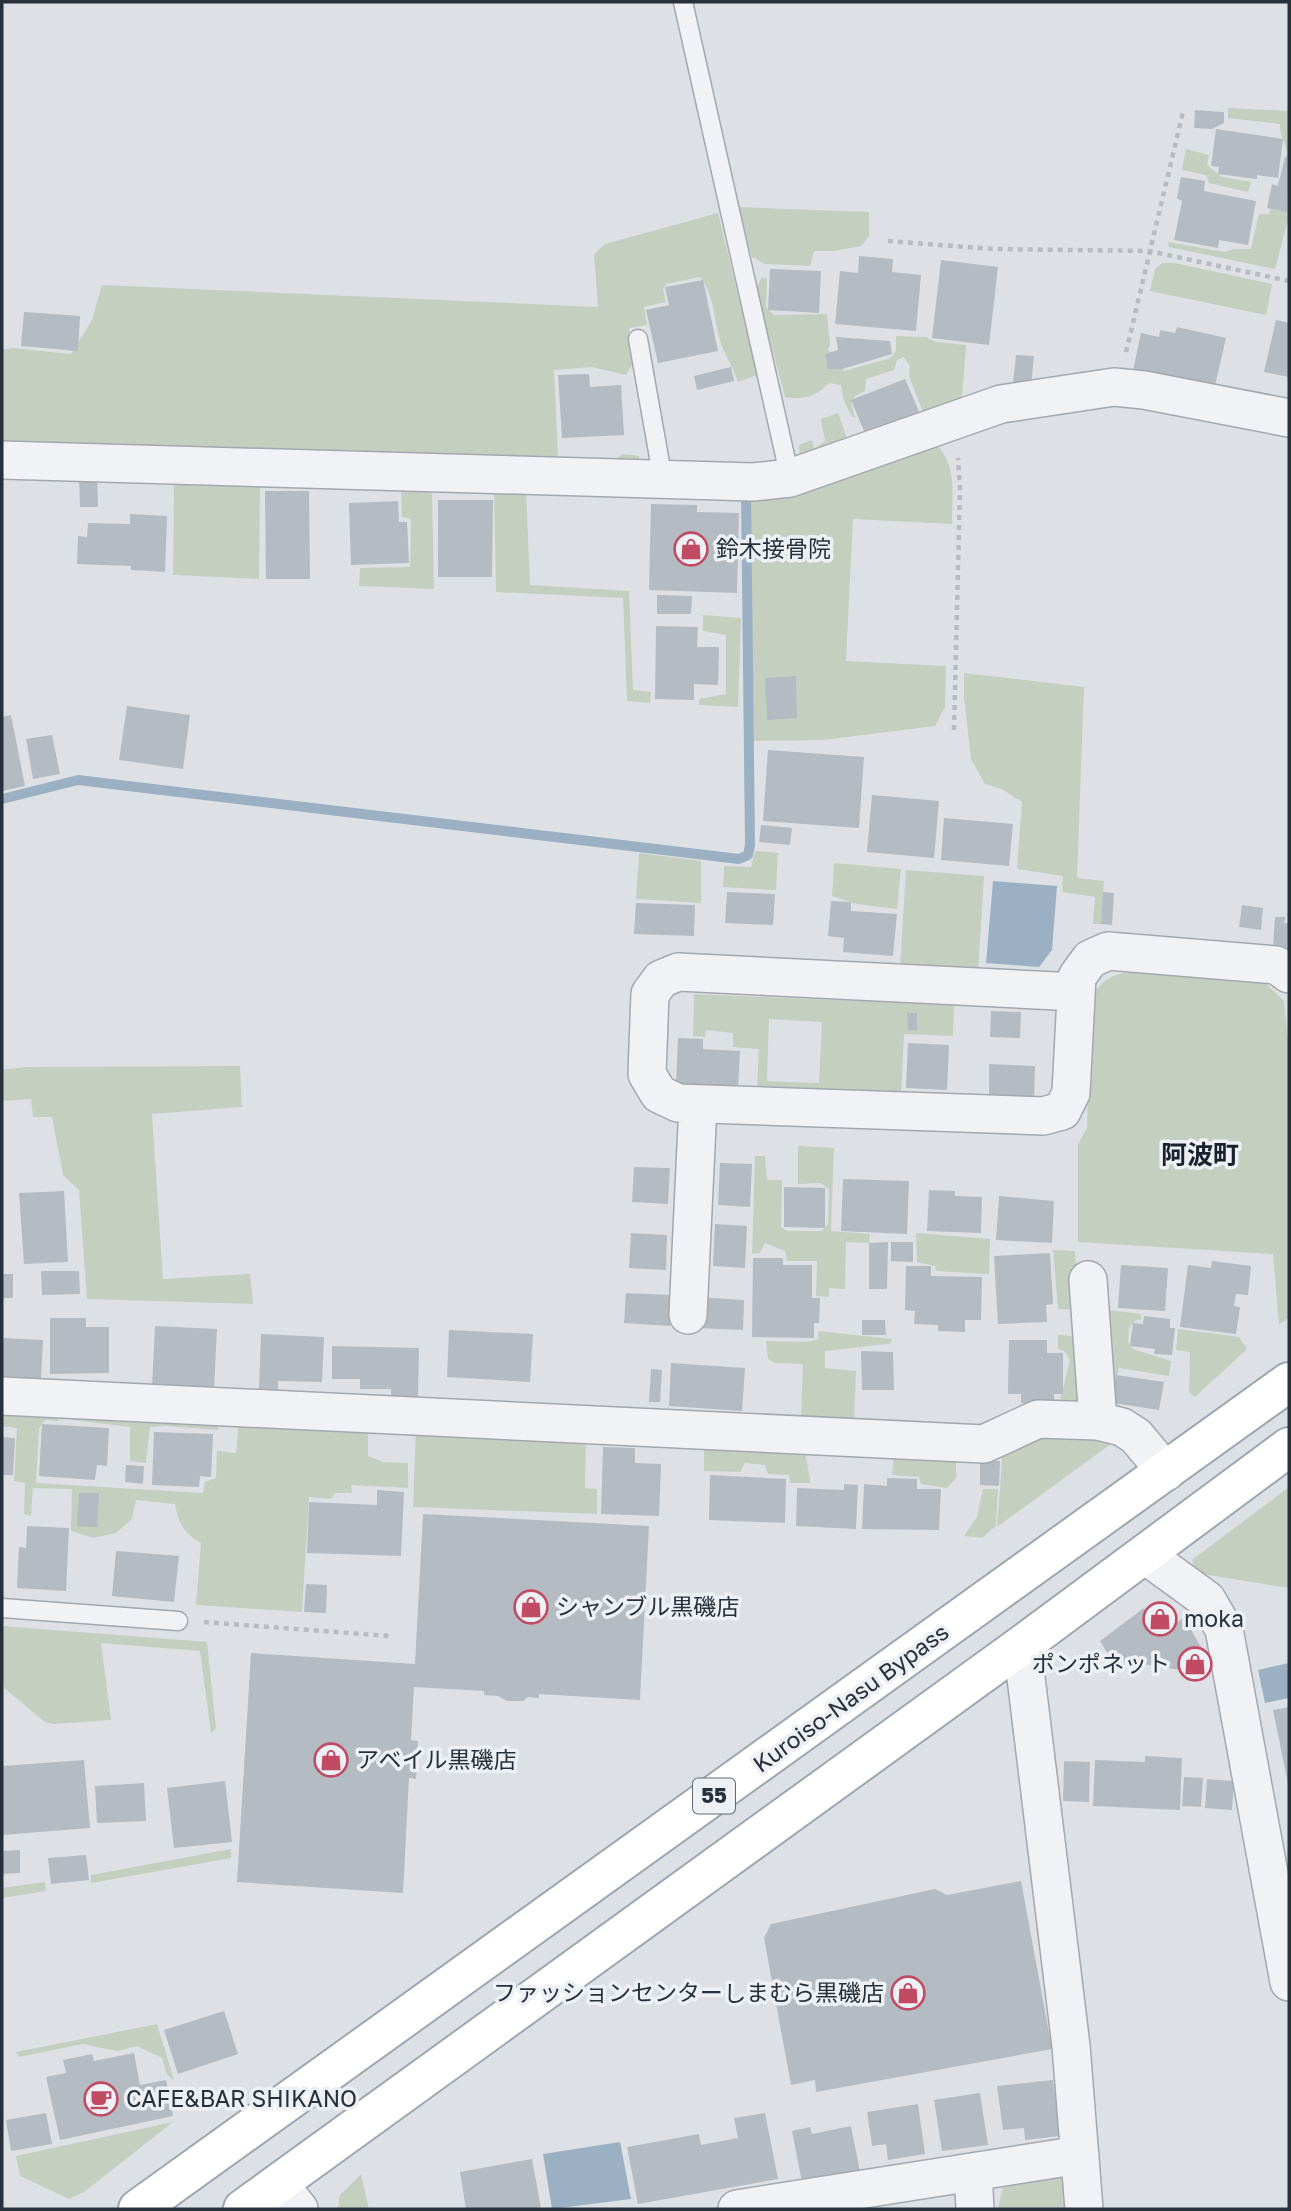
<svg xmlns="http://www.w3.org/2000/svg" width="1291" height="2211" viewBox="0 0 1291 2211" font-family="'Golos Text','Noto Sans JP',sans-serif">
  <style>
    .green { fill: #c4cfbf; fill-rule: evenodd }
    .water { fill: #9bb1c3 }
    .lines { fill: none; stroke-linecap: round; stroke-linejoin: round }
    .stream { stroke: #9bb1c3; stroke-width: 10 }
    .building { fill: #b5bbc2 }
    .service-casing { stroke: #a3a8af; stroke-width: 21 }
    .minor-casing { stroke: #a3a8af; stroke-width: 40 }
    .primary-casing { stroke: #9ea6b1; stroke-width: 42 }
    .path { stroke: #b8bcc1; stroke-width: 4.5; stroke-dasharray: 5 5; stroke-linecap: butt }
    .service { stroke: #f0f2f5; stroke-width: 18 }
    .minor { stroke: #f0f2f5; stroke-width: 37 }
    .primary { stroke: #fff; stroke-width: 38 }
    .labels { text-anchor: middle; stroke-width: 7; stroke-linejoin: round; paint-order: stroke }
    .shield { fill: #edf0f4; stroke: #636a72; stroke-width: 2 }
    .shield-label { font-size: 21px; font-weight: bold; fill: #28303b }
    .poi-label { font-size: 23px; fill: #28303b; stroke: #edf0f4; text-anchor: start }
    .street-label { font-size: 23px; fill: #28303b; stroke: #edf0f4 }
    .quarter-label { font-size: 26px; font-weight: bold; fill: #1a212c; stroke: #edf0f4 }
  </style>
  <rect width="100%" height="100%" fill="#dde1e6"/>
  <path class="green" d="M1228,108L1289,111V216L1275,269L1169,247L1168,242L1225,252L1234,249H1251L1259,214H1269L1287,154C1286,142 1279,136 1280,124L1228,118Z
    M1186,149L1209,155L1207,165L1222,177L1251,182L1248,192L1209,183L1206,175L1182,170Z
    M739,207L869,212V236L861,246L834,251H814L810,266L765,264L752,257Z
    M718,213L757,375L738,382C734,370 729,362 724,351C713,327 717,298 700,277L666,284L663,289L666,302L644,307L647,325L629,328L632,365L626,375L592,367L554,370L558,457L614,460L623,454L639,456L641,469L2,455V350L13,348L71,354L92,320L102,285L598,307L594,254L605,244Z
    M1162,263H1175L1272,284L1266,315L1150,291L1155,269Z
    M762,277L767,279L766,307L774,315L827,314L830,345L828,350L844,371L891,358L896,351V336L926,337L936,342L966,345L961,411L800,458L799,445L812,440L814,449L825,441L821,419L838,413L848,441L860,432L863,437L923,412L909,376L910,366L904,357L897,360L894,370L866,379L865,391L855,396L851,403L855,418L852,417L844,401L841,385L829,383C815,397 805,400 785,397L756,288Z
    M921,444L939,447C957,469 952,496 952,524L853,519L846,661L946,666L945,707L935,726L823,740L750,741L749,499Z
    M174,480L260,481L259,579L173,575Z
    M494,487L526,489L530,585L629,591L633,690L651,692L650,703L627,701L623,598L496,592Z
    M401,490L432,491L434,589L359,586L360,568L410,567L411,519L402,517Z
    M703,615L741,618L738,707L699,705V699L726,694V635L703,631Z
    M964,673L1084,687L1077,878L1104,881L1101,924H1093L1095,897L1062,892L1063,876L1017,869L1022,802L1002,789L985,784L971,759L964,697Z
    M755,851L778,853L776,890L723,887L724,866L751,867Z
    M639,853L701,861V903L636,899Z
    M834,863L901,869L897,909L857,904L832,896Z
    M906,870L984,876L978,972L900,967Z
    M1131,972L1260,978L1284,1001L1289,1052V1318L1279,1324L1273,1254L1078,1242V1144L1087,1128L1091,997C1102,981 1111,974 1131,972Z
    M694,994L954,1005L953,1036L904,1034L901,1097L757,1090L759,1049L733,1047V1033L706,1030L705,1037L693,1036ZM769,1019L822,1022L819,1083L767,1081Z
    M240,1066L242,1107L152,1114L163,1279L250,1274L253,1304L87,1299L79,1190L63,1175L52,1117H33L31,1099L2,1101V1070L25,1067Z
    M798,1146L834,1148L831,1231L870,1234L869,1243L846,1242L845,1289L829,1288V1297L816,1296L817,1261H787L785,1251L765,1243L760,1253L752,1254L755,1156H765L767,1180H782L781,1227L787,1231H822L828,1224L829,1189L821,1183L798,1184Z
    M916,1233L990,1239L989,1274L936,1271L935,1266L917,1262Z
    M1053,1250L1075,1251L1078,1310L1058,1309Z
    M1100,1309L1141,1314V1320H1136L1129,1328L1128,1342L1133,1349L1171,1361L1169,1376L1119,1368L1112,1398Z
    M1178,1329L1239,1337L1247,1349L1195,1397L1189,1392L1190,1352L1176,1350Z
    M818,1331L892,1339L890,1344C868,1345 848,1349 825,1351V1368L856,1371L854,1423L801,1419L803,1364L775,1363L768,1359L766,1341L808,1342L818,1339Z
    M1058,1335L1084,1337L1088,1399L1058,1408L1070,1360L1064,1351L1058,1349Z
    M2,1410L58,1412V1421L45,1420L39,1429L36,1483L203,1493L205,1482L216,1478L217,1451L236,1453L239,1423L368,1427V1456L383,1462L408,1463V1488L351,1485L352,1493H335L331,1499L309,1497L302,1612L196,1605L201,1543C184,1533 178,1523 175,1504L136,1500L132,1519L116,1533L93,1538L71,1531L72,1489L33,1488L31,1516L24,1514L25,1483L14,1481L17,1428L2,1426Z
    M72,1413L219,1422L218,1430L165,1426L150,1427L146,1463L130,1461V1427L73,1420Z
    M416,1428L586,1434L585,1488L597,1489V1514L413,1507Z
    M1032,1431L1115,1441L997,1527L1003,1449Z
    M704,1448L806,1452C806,1464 810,1472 810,1483H790L789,1475L768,1474L765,1465L745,1463L740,1472L704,1471Z
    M894,1457L956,1460V1478L947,1488L921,1484L919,1477L892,1475Z
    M1289,1487V1588L1196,1573L1192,1560Z
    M983,1489H998L996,1526L982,1538L964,1536L977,1517Z
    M2,1626L207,1642L216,1728L211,1733L200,1651L101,1643L111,1720L53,1724L45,1722L4,1688L2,1677Z
    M231,1849V1858L91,1883V1875Z
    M45,1882L46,1891L2,1898V1888Z
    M157,2024L174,2080L167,2075L162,2058L137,2046L117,2051L83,2044L19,2057L16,2052Z
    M173,2122L84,2192L69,2199L20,2176L16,2156Z
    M1071,2172L1073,2209L998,2208L1004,2182Z
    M361,2174L369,2209H338L340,2195Z"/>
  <path class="water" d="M993,881L1057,886L1052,950L1039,967L986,963Z
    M1289,1663V1698L1265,1703L1258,1670Z
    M620,2142L631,2199L552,2209L543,2154Z"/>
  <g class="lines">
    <path class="stream" d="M2,799L78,780L739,859L748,855L750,845L746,493"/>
  </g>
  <path class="building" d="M1195,110L1224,112V123L1212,129L1194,128Z
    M1216,129L1283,139L1278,178L1257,175V179L1218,174L1219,167L1211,166Z
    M1285,157L1289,158L1287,212L1267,208L1272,184L1278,186Z
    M1181,177L1205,181L1204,191L1256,201L1248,245L1219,240L1218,248L1174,240L1182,201L1177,198Z
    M859,256L893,259L892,272L921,275L916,331L835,324L840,271L858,273Z
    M941,260L998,267L989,345L932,338Z
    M770,269L821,271L819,313L768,310Z
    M703,280L718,351L658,363L646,310L669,305L665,287Z
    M24,312L80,316L78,351L21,346Z
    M1276,320L1289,323V377L1264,372Z
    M1177,327L1226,338L1214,390L1133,371L1141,333L1159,337L1160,330L1175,333Z
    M836,337L890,341L892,354L842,369H828L825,354L838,350Z
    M1016,355L1034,356L1031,386L1013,384Z
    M731,367L734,381L697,390L694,376Z
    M589,374L590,387L621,385L624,435L562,438L558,375Z
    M905,379L921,416L867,438L851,400Z
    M97,475L98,507H80L79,476Z
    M265,491H309L310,579H266Z
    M438,500H493L492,577H438Z
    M398,501L399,522H407L409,563L351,565L349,503Z
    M651,504L697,505V512L739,513L737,593L649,590Z
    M130,514L167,516L165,572L131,570V566L77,564L78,536L87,537L88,523L130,524Z
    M657,595L692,596L691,614H657Z
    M656,626L698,627L697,647H719L718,685L694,684V700L655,699Z
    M796,676L797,718L767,720L765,678Z
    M127,706L190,715L183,769L119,760Z
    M11,715L25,786L2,791V717Z
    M52,735L60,774L33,779L26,739Z
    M768,750L864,757L859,828L763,821Z
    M872,795L939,801L934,858L867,852Z
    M944,818L1013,824L1009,866L941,860Z
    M761,825L792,828L790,845L759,842Z
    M727,892L775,894L773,925L725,923Z
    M1103,892L1114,893L1112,925L1101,924Z
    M831,901L851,902V911L897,914L893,956L843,952L844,938L828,936Z
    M636,903L695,905L694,936L634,934Z
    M1242,905L1263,908L1261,930L1239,927Z
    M1275,917H1285L1284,923H1289V948L1273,947Z
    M991,1011L1021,1012L1020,1038L990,1037Z
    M907,1013H917V1030H908Z
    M678,1038L703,1039V1049L740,1051L738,1089L676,1086Z
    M908,1043L949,1045L947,1090L906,1088Z
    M989,1064L1035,1066L1034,1098L989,1097Z
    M720,1163L752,1164L750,1207L718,1205Z
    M634,1167L670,1168L668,1204L632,1202Z
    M843,1179L909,1181L907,1234L841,1231Z
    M784,1187L825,1188V1228L784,1227Z
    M929,1190L955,1191V1196L982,1197L981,1233L927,1231Z
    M64,1191L68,1262L24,1264L19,1193Z
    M999,1196L1054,1201L1052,1243L996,1240Z
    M715,1224L747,1226L745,1268L713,1266Z
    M631,1233L667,1235L666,1270L629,1268Z
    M888,1242L887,1289H869V1243Z
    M891,1242H913V1262L891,1261Z
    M1050,1253L1053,1304L1046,1305L1047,1322L998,1324L994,1256Z
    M753,1258H783V1265H812V1298H820L819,1323H814V1338L752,1337Z
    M1212,1261L1251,1266L1248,1295L1236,1294L1234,1306L1240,1307L1236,1334L1180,1327L1188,1265L1211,1268Z
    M1121,1265L1168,1268L1165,1311L1118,1308Z
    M906,1266H931V1276L982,1277L981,1320H965V1332L938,1331V1325L914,1324L915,1311L905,1310Z
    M41,1271H79L80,1294L42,1295Z
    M2,1274H13V1298H2Z
    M626,1293L671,1295L670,1326L624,1323Z
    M698,1297L744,1300L743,1330L697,1328Z
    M1144,1316L1170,1319V1328H1175L1172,1355L1154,1354L1155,1349L1130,1346L1133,1323L1143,1324Z
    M50,1318H86V1327H109V1373L50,1374Z
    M862,1320H885L886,1335H862Z
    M155,1326L217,1329L214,1389L152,1387Z
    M449,1330L533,1334L530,1382L447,1377Z
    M261,1334L324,1337L322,1382L278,1381V1390L259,1389Z
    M3,1338L43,1340L41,1379L2,1377Z
    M1009,1340H1047V1353H1063V1394H1054V1404L1021,1403V1394H1008Z
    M332,1346L419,1348L418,1398H391V1389H360V1379H332Z
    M861,1351L893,1352L894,1390H862Z
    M671,1363L745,1368L742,1411L669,1406Z
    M651,1369L662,1370L660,1402H649Z
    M1116,1375L1164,1382L1159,1410L1113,1403L1112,1398Z
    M42,1424L109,1428L107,1466L97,1465L95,1480L39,1476Z
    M154,1432L213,1434L211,1477L200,1476L199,1487L152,1485Z
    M2,1437L15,1438L13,1475H2Z
    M603,1447L635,1448V1463L661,1464L659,1516L601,1514Z
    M980,1461H1000L999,1486L980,1485Z
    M126,1465L144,1466L143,1484L125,1482Z
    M710,1475L786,1479L785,1523L709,1520Z
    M887,1478L917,1479V1489H941L939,1530L862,1529L864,1484L887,1486Z
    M844,1484L858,1485L856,1529L796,1526L797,1488L844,1490Z
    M377,1490L404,1492L401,1556L307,1553L309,1502L377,1505Z
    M79,1493H99L97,1527L77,1526Z
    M423,1514L649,1526L640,1700L539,1694V1698L528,1697L523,1701H507L498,1696L484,1695V1691L414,1687L411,1740L418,1741L416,1779L409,1778L403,1893L237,1882L251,1653L415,1664Z
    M27,1526L69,1528L66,1591L17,1588L19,1547L26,1548Z
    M116,1551L179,1556L174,1602L112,1596Z
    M306,1584L327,1585L326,1613L304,1612Z
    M1144,1608L1152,1615L1161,1610L1173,1626L1184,1617L1201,1647L1206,1674L1111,1659L1100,1641Z
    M1289,1707V1784H1288L1273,1710Z
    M1145,1756L1182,1758L1180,1810L1093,1806L1095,1760L1145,1762Z
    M84,1760L90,1828L2,1835V1766Z
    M1064,1761L1090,1762L1089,1802L1063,1801Z
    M1184,1777L1203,1778L1201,1807L1182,1806Z
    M1207,1779L1234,1781L1232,1810L1205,1808Z
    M225,1781L232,1842L174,1848L167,1788Z
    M144,1783L146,1821L97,1823L95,1786Z
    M20,1850V1873L2,1874V1851Z
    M86,1855L89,1880L51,1884L48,1858Z
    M1021,1881L1052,2049L816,2092L815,2080L791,2085L764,1938L771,1924L935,1889L947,1895Z
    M224,2011L238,2054L178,2074L164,2030Z
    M134,2053L140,2085L166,2080L173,2116L60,2140L46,2077L66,2073L63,2060L92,2054L94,2061Z
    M1053,2080L1060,2136L1025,2140L1024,2128L1003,2130L997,2086Z
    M980,2093L988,2145L942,2151L934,2100Z
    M918,2104L925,2154L888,2160L886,2144L872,2146L867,2112Z
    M46,2113L52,2144L11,2151L6,2120Z
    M765,2113L778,2179L638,2204L627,2147L699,2134L701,2145L738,2138L734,2118Z
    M851,2126L860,2172L802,2182L792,2131L810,2127L812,2134Z
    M532,2159L541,2208L466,2209L460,2172Z"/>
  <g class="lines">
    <defs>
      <path id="service" d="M683,2L790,478
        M638,339L663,480
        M2,1608L178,1621"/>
      <path id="minor" d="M2,460L753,482L790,478L1001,404L1114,387L1144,390L1289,418
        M1076,992L678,972L661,979L650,994L647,1074L659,1094L678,1103L1043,1116L1062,1111L1071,1093L1077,977L1090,959L1108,951L1276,965L1289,974
        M1088,1280L1098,1421
        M688,1315L698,1104
        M2,1396L984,1444L1038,1419L1098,1421L1122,1427L1136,1436L1166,1472
        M1144,1554L1207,1600L1224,1629L1289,1982
        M1022,1645L1071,2046L1084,2209
        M973,2172L975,2209
        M279,2184L299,2209
        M737,2209L1080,2155"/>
      <path id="primary" d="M138,2209L1289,1382
        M243,2209L1022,1645L1289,1447"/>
    </defs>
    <use href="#service" class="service-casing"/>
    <use href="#minor" class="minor-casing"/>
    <use href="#primary" class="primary-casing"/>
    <path class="path" d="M888,241L993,249L1149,251L1289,281
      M1126,352L1183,112
      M954,730L960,488L958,458
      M204,1622L389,1636"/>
    <use href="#service" class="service"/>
    <use href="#minor" class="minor"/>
    <use href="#primary" class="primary"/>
  </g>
  <defs>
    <symbol id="shop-ring" viewBox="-11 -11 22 22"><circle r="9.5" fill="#edf0f4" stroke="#c24b64" stroke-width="1.5"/><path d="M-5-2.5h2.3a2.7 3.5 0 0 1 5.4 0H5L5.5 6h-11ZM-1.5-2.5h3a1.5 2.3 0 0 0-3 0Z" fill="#c24b64"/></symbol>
    <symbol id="cafe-ring" viewBox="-11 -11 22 22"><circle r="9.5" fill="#edf0f4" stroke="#c24b64" stroke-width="1.5"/><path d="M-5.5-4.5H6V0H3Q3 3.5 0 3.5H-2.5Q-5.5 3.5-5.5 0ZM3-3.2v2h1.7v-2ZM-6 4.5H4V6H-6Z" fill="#c24b64"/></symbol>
  </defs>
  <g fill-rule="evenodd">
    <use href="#shop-ring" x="672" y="530" width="38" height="38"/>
    <use href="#shop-ring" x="512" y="1588" width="38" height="38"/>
    <use href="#shop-ring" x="1141" y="1600" width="38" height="38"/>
    <use href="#shop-ring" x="1176" y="1645" width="38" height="38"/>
    <use href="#shop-ring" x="312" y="1741" width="38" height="38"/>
    <use href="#shop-ring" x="889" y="1974" width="38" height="38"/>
    <use href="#cafe-ring" x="82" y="2080" width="38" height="38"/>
  </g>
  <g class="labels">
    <rect class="shield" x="693" y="1778.5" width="42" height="35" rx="5"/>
    <g class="shield-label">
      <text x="714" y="1803">55</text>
    </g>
    <g class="poi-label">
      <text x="716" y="557">鈴木接骨院</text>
      <text x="556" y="1615">シャンブル黒磯店</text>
      <text x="1184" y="1627">moka</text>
      <text x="1170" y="1672" text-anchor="end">ポンポネット</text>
      <text x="356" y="1768">アベイル黒磯店</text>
      <text x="884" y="2001" text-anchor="end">ファッションセンターしまむら黒磯店</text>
      <text x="126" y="2107">CAFE&amp;BAR SHIKANO</text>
    </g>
    <g class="street-label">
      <text transform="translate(851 1698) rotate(-36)" y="8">Kuroiso-Nasu Bypass</text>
    </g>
    <g class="quarter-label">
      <text x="1200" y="1164">阿波町</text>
    </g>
  </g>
  <rect width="1291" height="2211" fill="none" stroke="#28303b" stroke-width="7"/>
</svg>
